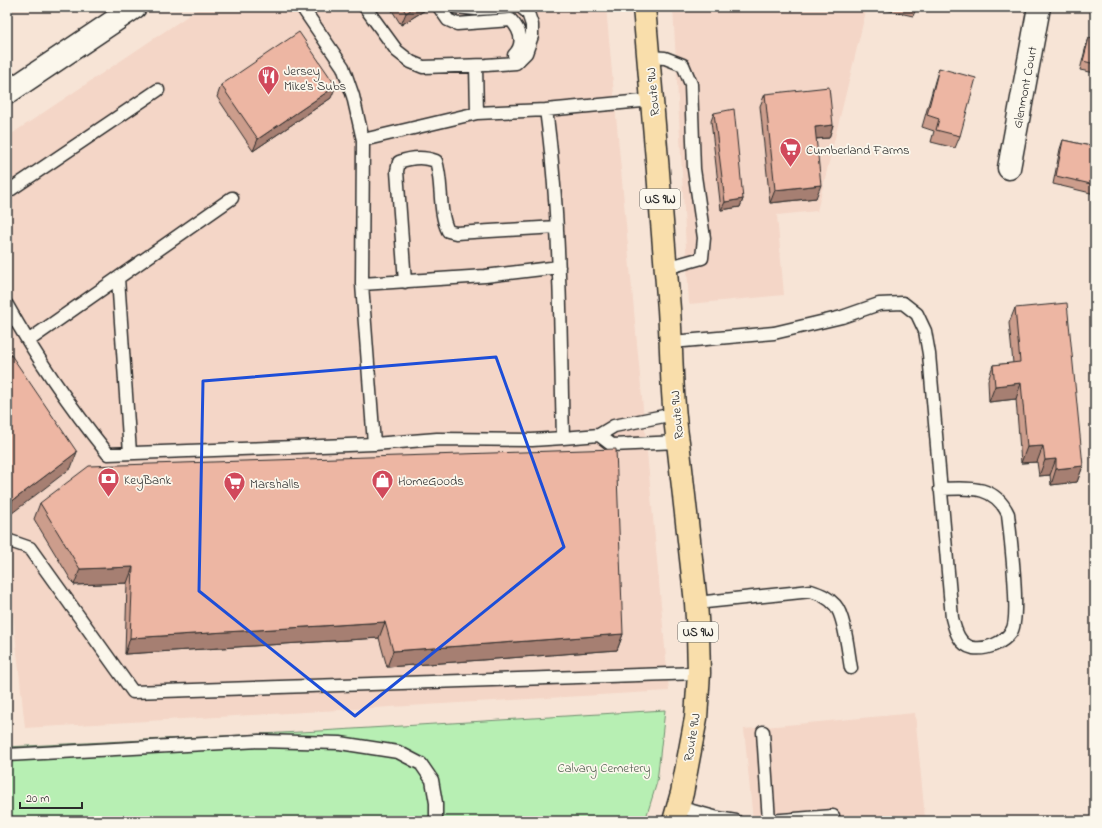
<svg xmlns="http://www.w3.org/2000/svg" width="1102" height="828" viewBox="0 0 1102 828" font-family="'Indie Flower',sans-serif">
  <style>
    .built { fill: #f4d6c7 }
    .green { fill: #b7efb3; stroke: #718d6f }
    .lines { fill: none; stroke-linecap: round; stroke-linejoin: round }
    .service-casing { stroke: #2b2b2b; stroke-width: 15 }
    .minor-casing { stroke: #2b2b2b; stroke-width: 25 }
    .secondary-casing { stroke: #2b2b2b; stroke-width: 25 }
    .primary-casing { stroke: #2b2b2b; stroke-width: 25 }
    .service { stroke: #fbf7ec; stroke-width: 12 }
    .minor { stroke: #fbf7ec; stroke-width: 22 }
    .secondary { stroke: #fbf7ec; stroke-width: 22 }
    .primary { stroke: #f9deab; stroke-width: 22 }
    .wall { fill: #cc9d8c; stroke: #2b2b2b }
    .shaded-wall { fill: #a67f72; stroke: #2b2b2b }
    .building { fill: #edb6a3; stroke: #2b2b2b }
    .marked { fill: none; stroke: #1d4ed8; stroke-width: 3; stroke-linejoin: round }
    .labels { text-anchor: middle; stroke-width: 3.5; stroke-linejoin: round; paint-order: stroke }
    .shield { fill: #fbf7ec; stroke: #696865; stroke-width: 1 }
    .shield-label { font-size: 12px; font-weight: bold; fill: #2b2b2b }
    .poi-label { font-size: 13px; fill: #2b2b2b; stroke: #fbf7ec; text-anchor: start }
    .street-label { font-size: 13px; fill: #2b2b2b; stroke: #fbf7ec }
    .park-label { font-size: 13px; fill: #4e5c4d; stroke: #fbf7ec }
  </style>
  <rect width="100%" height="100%" fill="#f7e4d6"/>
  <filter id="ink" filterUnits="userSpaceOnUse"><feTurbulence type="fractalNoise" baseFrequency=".025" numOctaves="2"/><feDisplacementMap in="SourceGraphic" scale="8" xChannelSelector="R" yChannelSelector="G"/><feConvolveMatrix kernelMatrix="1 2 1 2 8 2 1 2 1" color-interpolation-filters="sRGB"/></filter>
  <g filter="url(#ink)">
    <path class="built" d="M201,7H606L669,691L25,728L11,595L7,589V137Z
      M673,7H867L817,211L777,215L784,295L689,304Z
      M915,713L925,818L899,821H753L744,729Z"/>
    <path class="green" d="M665,710L657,782L645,821H7V747L320,731Z"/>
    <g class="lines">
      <defs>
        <path id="service" d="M302,7L343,67L353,96L363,140L477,113L546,110L653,100
          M365,7L397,51L411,62L423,67L486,65L516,63L526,53L532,36V25L528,13L521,7
          M439,7L448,20L457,24L511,20C521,31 525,44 514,55
          M455,7L476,9L514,7
          M649,57L665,58L683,65L691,84L694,169L704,238L702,258L666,268
          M476,66L477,113
          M546,110C561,219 560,329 563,438
          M363,140L362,284L374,444
          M7,192L158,90
          M118,278L130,453
          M405,282L397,171L399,162C412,157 423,156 436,161C443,183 438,211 448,231L456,233L557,227
          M362,284L485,276L559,267
          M7,305C36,357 71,408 108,454L374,444L437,439L532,440L563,438L599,435L614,426L674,414
          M28,341L232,198
          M672,342L774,333L842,317L879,304L903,303L917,314L925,331L929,354L952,618C955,630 959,645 973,648C987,650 1003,643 1011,632C1021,620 1010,534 1008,514C994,484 968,488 940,489
          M599,435L612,445L678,442
          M7,540L30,548L133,692L699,673
          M696,603L811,591C820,594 828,597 835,605C845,616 848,652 851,668
          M763,732L769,821
          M7,755L259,741L340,743L398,752L421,764L432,780L436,803V821
          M678,807L718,818L736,821
          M769,821L833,816"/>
        <path id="minor" d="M1009,168L1039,7"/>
        <path id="secondary" d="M7,93L135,7"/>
        <path id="primary" d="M644,7C653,108 661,208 669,309C672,353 671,398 678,442L696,603L698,634L699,673L696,718L682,793L674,821"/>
      </defs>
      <use href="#service" class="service-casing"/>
      <use href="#minor" class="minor-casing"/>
      <use href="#secondary" class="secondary-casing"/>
      <use href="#primary" class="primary-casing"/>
      <use href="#service" class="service"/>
      <use href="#minor" class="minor"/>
      <use href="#secondary" class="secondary"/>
      <use href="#primary" class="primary"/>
    </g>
    <path class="wall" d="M390,7H430L401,25Z
      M877,7H917L913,16L877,8Z
      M1093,7H1095V15L1091,14Z
      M1089,38L1095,39V73L1080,70L1086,46Z
      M939,68L960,136L955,148L931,142L934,131L922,127L935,81Z
      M221,85L331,98L253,151L217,97Z
      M765,94L833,125L829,138L816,139V198L770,203L760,106Z
      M714,113L743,199L740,207L721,210L711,121Z
      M1063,140L1095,147V194L1053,184L1060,149Z
      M1015,308L1083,466L1077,482L1051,485L1050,475L1039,476L1037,462L1021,463L1016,399L989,402L988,381L993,365L1013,363L1009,323Z
      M40,503L623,634L617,650L387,667L379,638L125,654L127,583L74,585L34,519Z"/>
    <path class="shaded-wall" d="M415,7H430L401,25L406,13Z
      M336,86L331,98L253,151L258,139Z
      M833,125L829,138L811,139L815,127Z
      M821,185L816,198L770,203L775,190Z
      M743,199L740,207L721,210L725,202Z
      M1021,383L1016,399L989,402L995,386Z
      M1043,446L1037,462L1021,463L1027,447Z
      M77,452L71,468L7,517V505Z
      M1056,459L1050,475L1039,476L1045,460Z
      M1083,466L1077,482L1051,485L1056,469Z
      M133,567L127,583L74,585L80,569Z
      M385,622L379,638L125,654L130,638Z
      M623,634L617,650L387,667L393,651Z"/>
    <path class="building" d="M402,7H415L406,13Z
      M299,32L336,86L258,139L221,85Z
      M1089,38L1095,39V64L1083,61Z
      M939,68L976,78L960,136L936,130L939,119L927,115Z
      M829,87L833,125L815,127L821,185L775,190L765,94Z
      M734,109L743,199L725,202L714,113Z
      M1063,140L1095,147V185L1056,176Z
      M1067,303L1083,466L1056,469V459L1045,460L1043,446L1027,447L1021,383L995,386L993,365L1020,362L1015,308Z
      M7,349L77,452L7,505Z
      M616,449L623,634L393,651L385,622L130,638L133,567L80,569L40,503L89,466Z"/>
  </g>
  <path class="marked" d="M496,357L564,547L355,716L199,591L203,381Z"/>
  <defs>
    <symbol id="restaurant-pin" viewBox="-11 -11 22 30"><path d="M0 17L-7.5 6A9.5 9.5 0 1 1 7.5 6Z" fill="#d1495b" stroke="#fbf7ec"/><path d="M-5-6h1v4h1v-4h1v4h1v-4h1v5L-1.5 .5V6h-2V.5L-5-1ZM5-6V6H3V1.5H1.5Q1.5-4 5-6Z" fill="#fff"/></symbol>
    <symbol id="supermarket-pin" viewBox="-11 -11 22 30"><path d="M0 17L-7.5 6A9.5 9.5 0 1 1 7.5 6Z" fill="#d1495b" stroke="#fbf7ec"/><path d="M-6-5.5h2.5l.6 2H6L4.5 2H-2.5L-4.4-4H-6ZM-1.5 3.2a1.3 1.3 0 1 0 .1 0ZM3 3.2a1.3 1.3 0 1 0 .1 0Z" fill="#fff"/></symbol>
    <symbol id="bank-pin" viewBox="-11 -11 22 30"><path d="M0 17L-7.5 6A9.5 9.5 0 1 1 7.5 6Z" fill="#d1495b" stroke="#fbf7ec"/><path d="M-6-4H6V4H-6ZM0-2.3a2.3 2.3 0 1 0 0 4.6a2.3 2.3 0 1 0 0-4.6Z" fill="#fff"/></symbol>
    <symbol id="shop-pin" viewBox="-11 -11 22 30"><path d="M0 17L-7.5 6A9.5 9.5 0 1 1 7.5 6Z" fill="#d1495b" stroke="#fbf7ec"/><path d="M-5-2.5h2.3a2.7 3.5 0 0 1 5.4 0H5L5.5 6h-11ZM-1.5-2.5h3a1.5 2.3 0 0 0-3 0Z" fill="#fff"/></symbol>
  </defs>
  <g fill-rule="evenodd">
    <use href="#restaurant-pin" x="256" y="64" width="25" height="34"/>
    <use href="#supermarket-pin" x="778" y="136" width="25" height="34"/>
    <use href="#bank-pin" x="96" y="466" width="25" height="34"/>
    <use href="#shop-pin" x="370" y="468" width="25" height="34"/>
    <use href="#supermarket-pin" x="222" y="470" width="25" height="34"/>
  </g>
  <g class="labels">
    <g class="shield">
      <rect x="640" y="189" width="40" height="20" rx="3"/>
      <rect x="678" y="622" width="40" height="20" rx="3"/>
    </g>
    <g class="shield-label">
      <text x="660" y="203">US 9W</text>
      <text x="698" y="636">US 9W</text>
    </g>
    <g class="poi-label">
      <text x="284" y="75">Jersey<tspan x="284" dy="15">Mike's Subs</tspan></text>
      <text x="806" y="154">Cumberland Farms</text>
      <text x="124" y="484">KeyBank</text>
      <text x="398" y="485">HomeGoods</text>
      <text x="250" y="488">Marshalls</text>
    </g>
    <g class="street-label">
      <text transform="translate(1024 87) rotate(-79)" y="5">Glenmont Court</text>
      <text transform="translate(652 92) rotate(-95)" y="5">Route 9W</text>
      <text transform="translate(676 415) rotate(-95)" y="5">Route 9W</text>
      <text transform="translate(691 737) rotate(-81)" y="5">Route 9W</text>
    </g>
    <g class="park-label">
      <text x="604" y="772">Calvary Cemetery</text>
    </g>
  </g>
  <rect width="1102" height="828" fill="none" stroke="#fbf7ec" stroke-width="24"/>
  <rect x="12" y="12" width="1078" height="804" fill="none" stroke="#2b2b2b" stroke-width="1.5" filter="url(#ink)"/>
  <path d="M20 802v6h62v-6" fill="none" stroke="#2b2b2b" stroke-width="2"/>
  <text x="26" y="802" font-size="12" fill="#2b2b2b" stroke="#fbf7ec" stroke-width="3" paint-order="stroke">20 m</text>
</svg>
